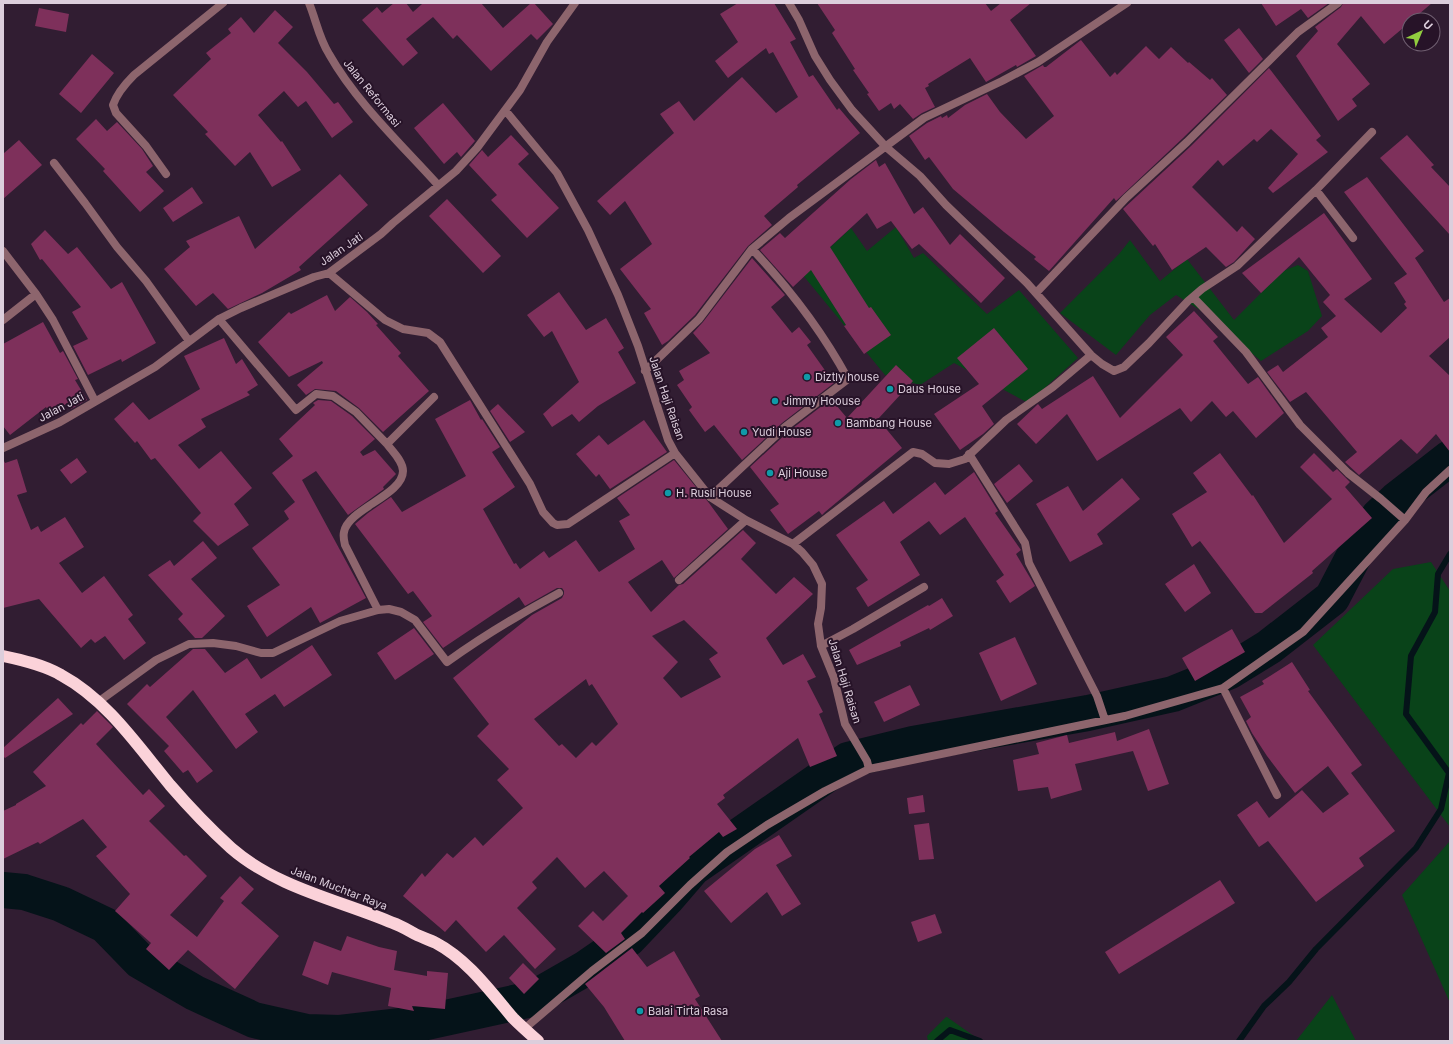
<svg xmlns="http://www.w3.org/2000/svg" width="1453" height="1044" viewBox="0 0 1453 1044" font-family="Inter,sans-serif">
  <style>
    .green { fill: #094319 }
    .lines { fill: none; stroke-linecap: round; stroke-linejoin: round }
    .stream { stroke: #051319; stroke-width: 6 }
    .river { stroke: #051319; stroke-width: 36 }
    .building { fill: #7e305b; fill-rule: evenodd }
    .street { stroke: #8d656d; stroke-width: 8 }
    .highway { stroke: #fbd2d9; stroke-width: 12 }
    .culture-dot { fill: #0f9aa8; stroke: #271328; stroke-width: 1.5 }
    .labels { text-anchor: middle; stroke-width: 4; stroke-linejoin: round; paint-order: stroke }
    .street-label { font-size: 11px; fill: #dccedc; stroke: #271328 }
    .poi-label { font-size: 11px; fill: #dccedc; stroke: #271328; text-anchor: start }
  </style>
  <rect width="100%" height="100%" fill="#311d32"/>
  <path class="green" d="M896,227L914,258L923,253L987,314L1019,290L1078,358L1028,403L954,363L920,385L885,375L802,274L851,228L867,251Z
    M1130,240L1160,281L1187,259L1234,320L1283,271L1298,265L1308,271L1322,316L1308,331L1261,361L1203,312L1176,295L1150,315L1116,355L1060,313L1119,254Z
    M1431,562L1450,591V827L1313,645L1393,569Z
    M1450,841V1003L1402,895Z
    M1332,995L1356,1041H1296Z
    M946,1017H947L981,1041H928L927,1036Z"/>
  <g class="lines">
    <path class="stream" d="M937,1041L950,1030L980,1041
      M1239,1041L1264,1006L1289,982L1316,949L1416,848L1441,809L1449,773L1406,714L1411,656L1435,612L1438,574L1450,554"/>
    <path class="river" d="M3,890L24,892L61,904L105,925L140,961L195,993L254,1020L307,1032L340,1033L418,1024L532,999L586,968L628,939L668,897L693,868L848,760L913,744L1088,713L1173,694L1230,671L1269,647L1332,598L1356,552L1379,516L1396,500L1450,458"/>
  </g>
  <path class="building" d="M394,3H406L413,12L422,4L421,3H481L503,28L531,3H534L553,24L537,40L531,34L491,71L457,35L453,39L433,17L406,39L418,53L403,66L362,20L377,7L382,13Z
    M738,3H774L796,39L790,42L809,77L813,75L837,110L839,108L860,133L797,185L798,187L764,216L772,225L748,246L695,315L668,341L662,345L644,313L651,309L620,269L652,244L625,201L610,215L597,201L674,133L660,114L679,101L694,121L742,77L776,113L798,97L773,52L769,54L766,48L728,78L715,61L738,42L720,14Z
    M817,3H985L991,11L1001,3H1031L1010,20L1036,56L1017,67L1016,65L986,82L970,58L928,84L929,86L925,88L935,107L922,113L913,119L900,104L894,109L891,103L879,111L867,94L869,93L853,70L855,69L832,33L835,30Z
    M1261,3H1329L1308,18L1301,9L1276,26Z
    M1343,3H1432L1412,20H1409V23L1384,44L1361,16L1337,44L1370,84L1352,99L1357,106L1338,121L1296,56L1318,31L1315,27L1341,7Z
    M39,8L69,14L66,32L35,26Z
    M275,10L293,27L278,43L307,72L334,104L338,102L353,122L332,138L306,101L298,107L284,91L258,115L281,142L282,141L301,170L272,187L250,152L235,166L205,134L208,132L173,95L211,59L206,53L231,33L228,29L241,17L254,33Z
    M1239,28L1263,59L1249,73L1224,40Z
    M1081,40L1110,77L1115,72L1117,75L1146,46L1159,59L1171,47L1188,63L1189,62L1210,80L1212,78L1227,95L1183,138L1116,201L1114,198L1049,271L1034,259L1036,257L1004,232L953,189L929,157L925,160L909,136L927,123L941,116L942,118L947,115L948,118L965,105L987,94L1000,112L1026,139L1054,116L1024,76L1043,65L1044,67H1046Z
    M92,54L114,73L81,113L59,94Z
    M1269,68L1321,136L1316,140L1328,152L1273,193L1268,188L1298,154L1271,129L1257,142L1254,139L1223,166L1218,160L1192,187L1237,232L1242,226L1255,239L1234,262L1226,267L1206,247L1172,270L1155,244L1153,246L1123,209L1191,146Z
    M443,103L475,141L461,157L457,152L444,164L414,128Z
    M96,119L107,131L117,122L142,149L153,166L146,172L164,191L140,212L103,171L105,169L76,139Z
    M511,135L529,154L518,164L559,208L527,238L491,200L497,195L469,165L482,150L488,157Z
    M1407,135L1434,165L1431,167L1450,187V235L1380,158Z
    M19,140L42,165L3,199V154Z
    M876,160L879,167L885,163L914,214L923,207L950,245L960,234L1005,278L981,303L919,244L912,249L891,221L877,229L867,213L830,247L869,308L871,307L891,335L864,354L844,326L846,325L811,270L793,287L760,250L780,233L785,238L851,179Z
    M340,174L368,205L299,267L301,270L262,293L228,309L213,293L196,306L164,269L190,247L186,241L239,216L255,249Z
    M1367,177L1424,251L1415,258L1444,302L1450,298V337L1429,356L1450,376V452L1436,434L1417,454L1401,439L1359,475L1345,462L1357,452L1306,392L1290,402L1267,372L1278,365L1283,372L1328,337L1321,328L1336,316L1323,302L1330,295L1299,257L1261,293L1242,273L1324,213L1372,279L1344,299L1381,333L1407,308L1404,304L1406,302L1394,283L1407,274L1344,192Z
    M192,187L203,203L173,222L163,208Z
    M447,199L501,256L483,273L429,216Z
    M45,230L68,254L77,247L111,289L122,282L156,343L122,362L121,359L88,375L73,346L88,339L72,312L81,307L42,259L40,260L31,244Z
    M752,258L785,295L771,307L792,333L799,327L811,342L807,345L834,383L782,423L742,460L714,425L705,432L689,410L692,407L677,385L684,380L679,371L710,353L693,333L703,322Z
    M559,292L586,330L606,318L624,348L618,352L636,383L598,406L579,422L572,414L552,427L543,414L579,382L552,331L544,337L527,315Z
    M327,295L335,311L350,297L367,312L378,324L376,325L401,353L398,356L429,391L383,432L359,408L336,391L315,389L306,395L297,385L323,363L322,361L289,377L258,342L289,312L291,314Z
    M1194,311L1218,337L1213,341L1248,384L1258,377L1284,413L1256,438L1233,411L1226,417L1212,401L1191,422L1180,408L1097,461L1067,414L1036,444L1017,424L1038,404L1042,409L1093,376L1120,418L1183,355L1166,337Z
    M43,322L60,353L63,351L78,379L75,380L87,400L71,409L68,403L50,414L46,407L10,435L3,426V344Z
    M994,328L1028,369L982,406L994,424L983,434L960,450L934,414L979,384L957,358Z
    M224,338L236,364L242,359L258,385L247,392L250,395L201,419L206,427L178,445L199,469L221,451L252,488L234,504L249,525L218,546L193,521L201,513L155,458L151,460L137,441L135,443L114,419L133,402L149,420L200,389L184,356Z
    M896,365L913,381L878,419L902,448L825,512L822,515L819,511L788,534L770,510L779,504L750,467L789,431L831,399L847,418Z
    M318,400L331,401L352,416L375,439L360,452L363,456L375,450L396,474L383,487L384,489L348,515L316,471L302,480L366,598L320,623L311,607L267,637L247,606L280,585L252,548L289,519L284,511L295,502L272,473L293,456L279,439L315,405L313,403Z
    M470,400L481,420L482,419L500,447L492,452L515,487L483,509L514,564L516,563L520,569L544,551L549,558L576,540L599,572L635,549L619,521L630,515L617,498L674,460L709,503L728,529L674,578L662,560L628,582L651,612L679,585L683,584L743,530L756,543L741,559L776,594L794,577L813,594L766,638L783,665L803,654L816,677L807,681L823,712L819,714L837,756L810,767L798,738L723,795L725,798L717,804L737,829L723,837L719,832L689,857L690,858L659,886L665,893L643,913L642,912L621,933L625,939L606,953L578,926L593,911L603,921L628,896L604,871L585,888L557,857L532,882L537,888L517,908L556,949L535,969L504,935L486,952L456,920L445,932L403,896L422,873L425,877L447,853L453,858L475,837L483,846L523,808L497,780L509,769L477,736L489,724L453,678L532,615L562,598L564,594V591L562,588H557L525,606L519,597L443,648L423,622L432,616L413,591L408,594L355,524L368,513L391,497L402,512L466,476L435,419ZM684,620L718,653L709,659L721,677L681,698L663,678L678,662L652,636ZM586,679L589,686L592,684L618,724L596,746L592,742L576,758L562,744L559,746L534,719Z
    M498,404L525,432L510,442L490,411Z
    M644,420L667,452L610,489L599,474L596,477L576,454L599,435L608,445Z
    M1220,453L1252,496L1253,495L1284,543L1332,499L1300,467L1314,453L1333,472L1337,469L1350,482L1345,487L1372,518L1312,571L1313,573L1262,613H1255L1200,541L1192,547L1172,514L1207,492L1193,473Z
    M77,458L87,472L71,484L60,470Z
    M17,459L27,492L17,495L31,530L38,526L41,532L65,517L84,547L59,563L82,593L104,576L133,615L128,619L146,643L124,660L105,636L95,643L91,639L81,648L39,599L3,608V461H4L5,463Z
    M1019,464L1033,481L1007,503L994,484Z
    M974,472L998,511L995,513L1021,550L1016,554L1035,586L1010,603L996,581L1004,575L965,517L940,535L929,521L900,542L920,575L868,607L856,588L868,580L836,535L884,501L893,514L935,482L945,495Z
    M1122,478L1140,499L1097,534L1103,544L1070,562L1036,504L1068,486L1083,511Z
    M203,541L217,558L191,579L225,616L202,638H195L178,619L183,614L148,575L170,560L174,566Z
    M1194,564L1211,593L1185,612L1165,584Z
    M942,598L953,616L930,630L929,628L900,642L901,646L857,665L849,650L928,605L929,606Z
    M414,628L434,654L395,680L377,653Z
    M1232,629L1245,652L1195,681L1182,658Z
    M1015,637L1037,684L1001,701L979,653Z
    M312,645L332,675L284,707L275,694L245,714L258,732L236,749L193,690L166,717L213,771L197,783L188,770L183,773L164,751L169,746L127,704L147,684L150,687L193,649H205L225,673L247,658L261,679Z
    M1292,662L1310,690L1308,691L1362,765L1351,773L1395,831L1359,858L1364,866L1316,902L1268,841L1259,847L1237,815L1257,801L1269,818L1302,790L1323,813L1349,794L1328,766L1295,793L1267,756L1252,733L1246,721L1251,717L1240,697L1264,684L1262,681Z
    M910,685L920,705L884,722L874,702Z
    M58,698L73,714L5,758L3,756V748Z
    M97,711L113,727L96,744L143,795L149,789L165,806L149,821L184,856L186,855L207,876L170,915L197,937L224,901L220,898L240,876L254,889L241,903L279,936L235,989L188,950L169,970L146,949L151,943L115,911L130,894L96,856L107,847L83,819L40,844L38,842L3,859V811L16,805V804L46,786L33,772L81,723L83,725Z
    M1149,729L1169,784L1148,791L1133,751L1075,764L1082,790L1051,799L1048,787L1018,791L1013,760L1039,754L1036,743L1067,735L1069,743L1115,732L1117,741Z
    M923,795L925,812L909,814L907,798Z
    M929,823L934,859L919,860L914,825Z
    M779,835L792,856L776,865L801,904L782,916L767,892L731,923L704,891L755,849Z
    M1220,880L1235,903L1119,974L1105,952Z
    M935,914L942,933L918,942L911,922Z
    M347,936L379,947L397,951L394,970L427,976V971L448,973L445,1009L412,1006L414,1011L388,1006L391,988L332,972L328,985L302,975L314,941L341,951Z
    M632,948L647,967L674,951L700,996L695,999L722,1041H625L604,1007L585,984Z
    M523,963L539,979L524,994L509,978Z"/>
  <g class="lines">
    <path class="street" d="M309,3C316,20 319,38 329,54C356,102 401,144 438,185
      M789,3L799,20L815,56L830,80L852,110L886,147L920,176L946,205L1027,283L1091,355L1102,364L1114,371L1124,367L1149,343L1188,301L1202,289L1237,266L1316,190L1372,132
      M505,110L557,173L588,230L618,295L638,346L668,440L675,453L710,497L746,520L793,544L802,552L813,565L822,584L821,608L818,624L821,646L834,678L845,724L867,761L869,769
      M54,163L85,203L117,247L146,281L189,341
      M166,174L146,146L116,113L113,105C117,93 125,84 134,75L223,3
      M1316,190L1353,238
      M3,251L36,294L53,320L95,401
      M329,273L385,320L403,329L428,333L440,342L530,484L543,512L553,523L557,525L568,524L675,453
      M1036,293L1126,198L1187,142L1298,32L1338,3
      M1193,297L1246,352L1300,425L1348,473L1381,499L1405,520
      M219,319L296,410L316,394L333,396L356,412L387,444L434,397
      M3,320L36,294
      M645,371L699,319L752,249L789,218L924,118L1002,81L1038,62L1127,3
      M3,448L60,422L155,367L219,319L241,308L314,277L329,273L381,234L393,223L456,171L477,148L520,90L547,42L575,3
      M969,454L1025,543L1029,563L1097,696L1105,720
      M710,497L785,427L848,379C822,331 789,288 752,249
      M793,544L913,452L922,454L935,463L949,464L965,459L1006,420L1053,387L1091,355
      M679,580L746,520
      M378,610L345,545C344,541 343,536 344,532C348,509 403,495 403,471C403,461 392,451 387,444
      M821,646L853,629L924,587
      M1223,688L1277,795
      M98,702L156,660L189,644L213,643L236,646L261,653H273L340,621L378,610L389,609L401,612L415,620L447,662C483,636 520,614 559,593
      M524,1029L592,971L642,933L690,885L727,852L767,825L825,791L869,769L1125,716L1223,688L1303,632L1405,520L1426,492L1450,470"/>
    <path class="highway" d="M3,656C22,660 44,665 61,675C107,700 137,745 170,785C189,807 209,828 231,848C277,888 339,900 393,923C402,926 409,931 417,935C424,938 430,940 436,943C468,960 490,991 513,1018C521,1026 530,1034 538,1041"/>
  </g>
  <g class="culture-dot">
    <circle cx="807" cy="377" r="4"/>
    <circle cx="890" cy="389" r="4"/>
    <circle cx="775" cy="401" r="4"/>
    <circle cx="838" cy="423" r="4"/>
    <circle cx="744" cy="432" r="4"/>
    <circle cx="770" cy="473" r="4"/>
    <circle cx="668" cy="493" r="4"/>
    <circle cx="640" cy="1011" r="4"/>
  </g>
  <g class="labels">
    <g class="street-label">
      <text transform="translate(372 93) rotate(51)" y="4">Jalan Reformasi</text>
      <text transform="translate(341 249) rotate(-34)" y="4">Jalan Jati</text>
      <text transform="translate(667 398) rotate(71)" y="4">Jalan Haji Raisan</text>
      <text transform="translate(61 407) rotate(-28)" y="4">Jalan Jati</text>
      <text transform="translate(845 681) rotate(73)" y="4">Jalan Haji Raisan</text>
      <text transform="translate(339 888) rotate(21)" y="4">Jalan Muchtar Raya</text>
    </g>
    <g class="poi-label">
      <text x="815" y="381">Diztly house</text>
      <text x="898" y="393">Daus House</text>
      <text x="783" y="405">Jimmy Hoouse</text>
      <text x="846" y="427">Bambang House</text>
      <text x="752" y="436">Yudi House</text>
      <text x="778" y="477">Aji House</text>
      <text x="676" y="497">H. Rusli House</text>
      <text x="648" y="1015">Balai Tirta Rasa</text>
    </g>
  </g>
  <rect width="1453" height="1044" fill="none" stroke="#dccedc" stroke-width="8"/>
  <g transform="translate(1421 32) rotate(44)"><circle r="19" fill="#271328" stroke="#6f5e70"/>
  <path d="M0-3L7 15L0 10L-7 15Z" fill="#92cd3f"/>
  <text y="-6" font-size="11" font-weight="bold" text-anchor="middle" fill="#dccedc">U</text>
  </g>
</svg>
